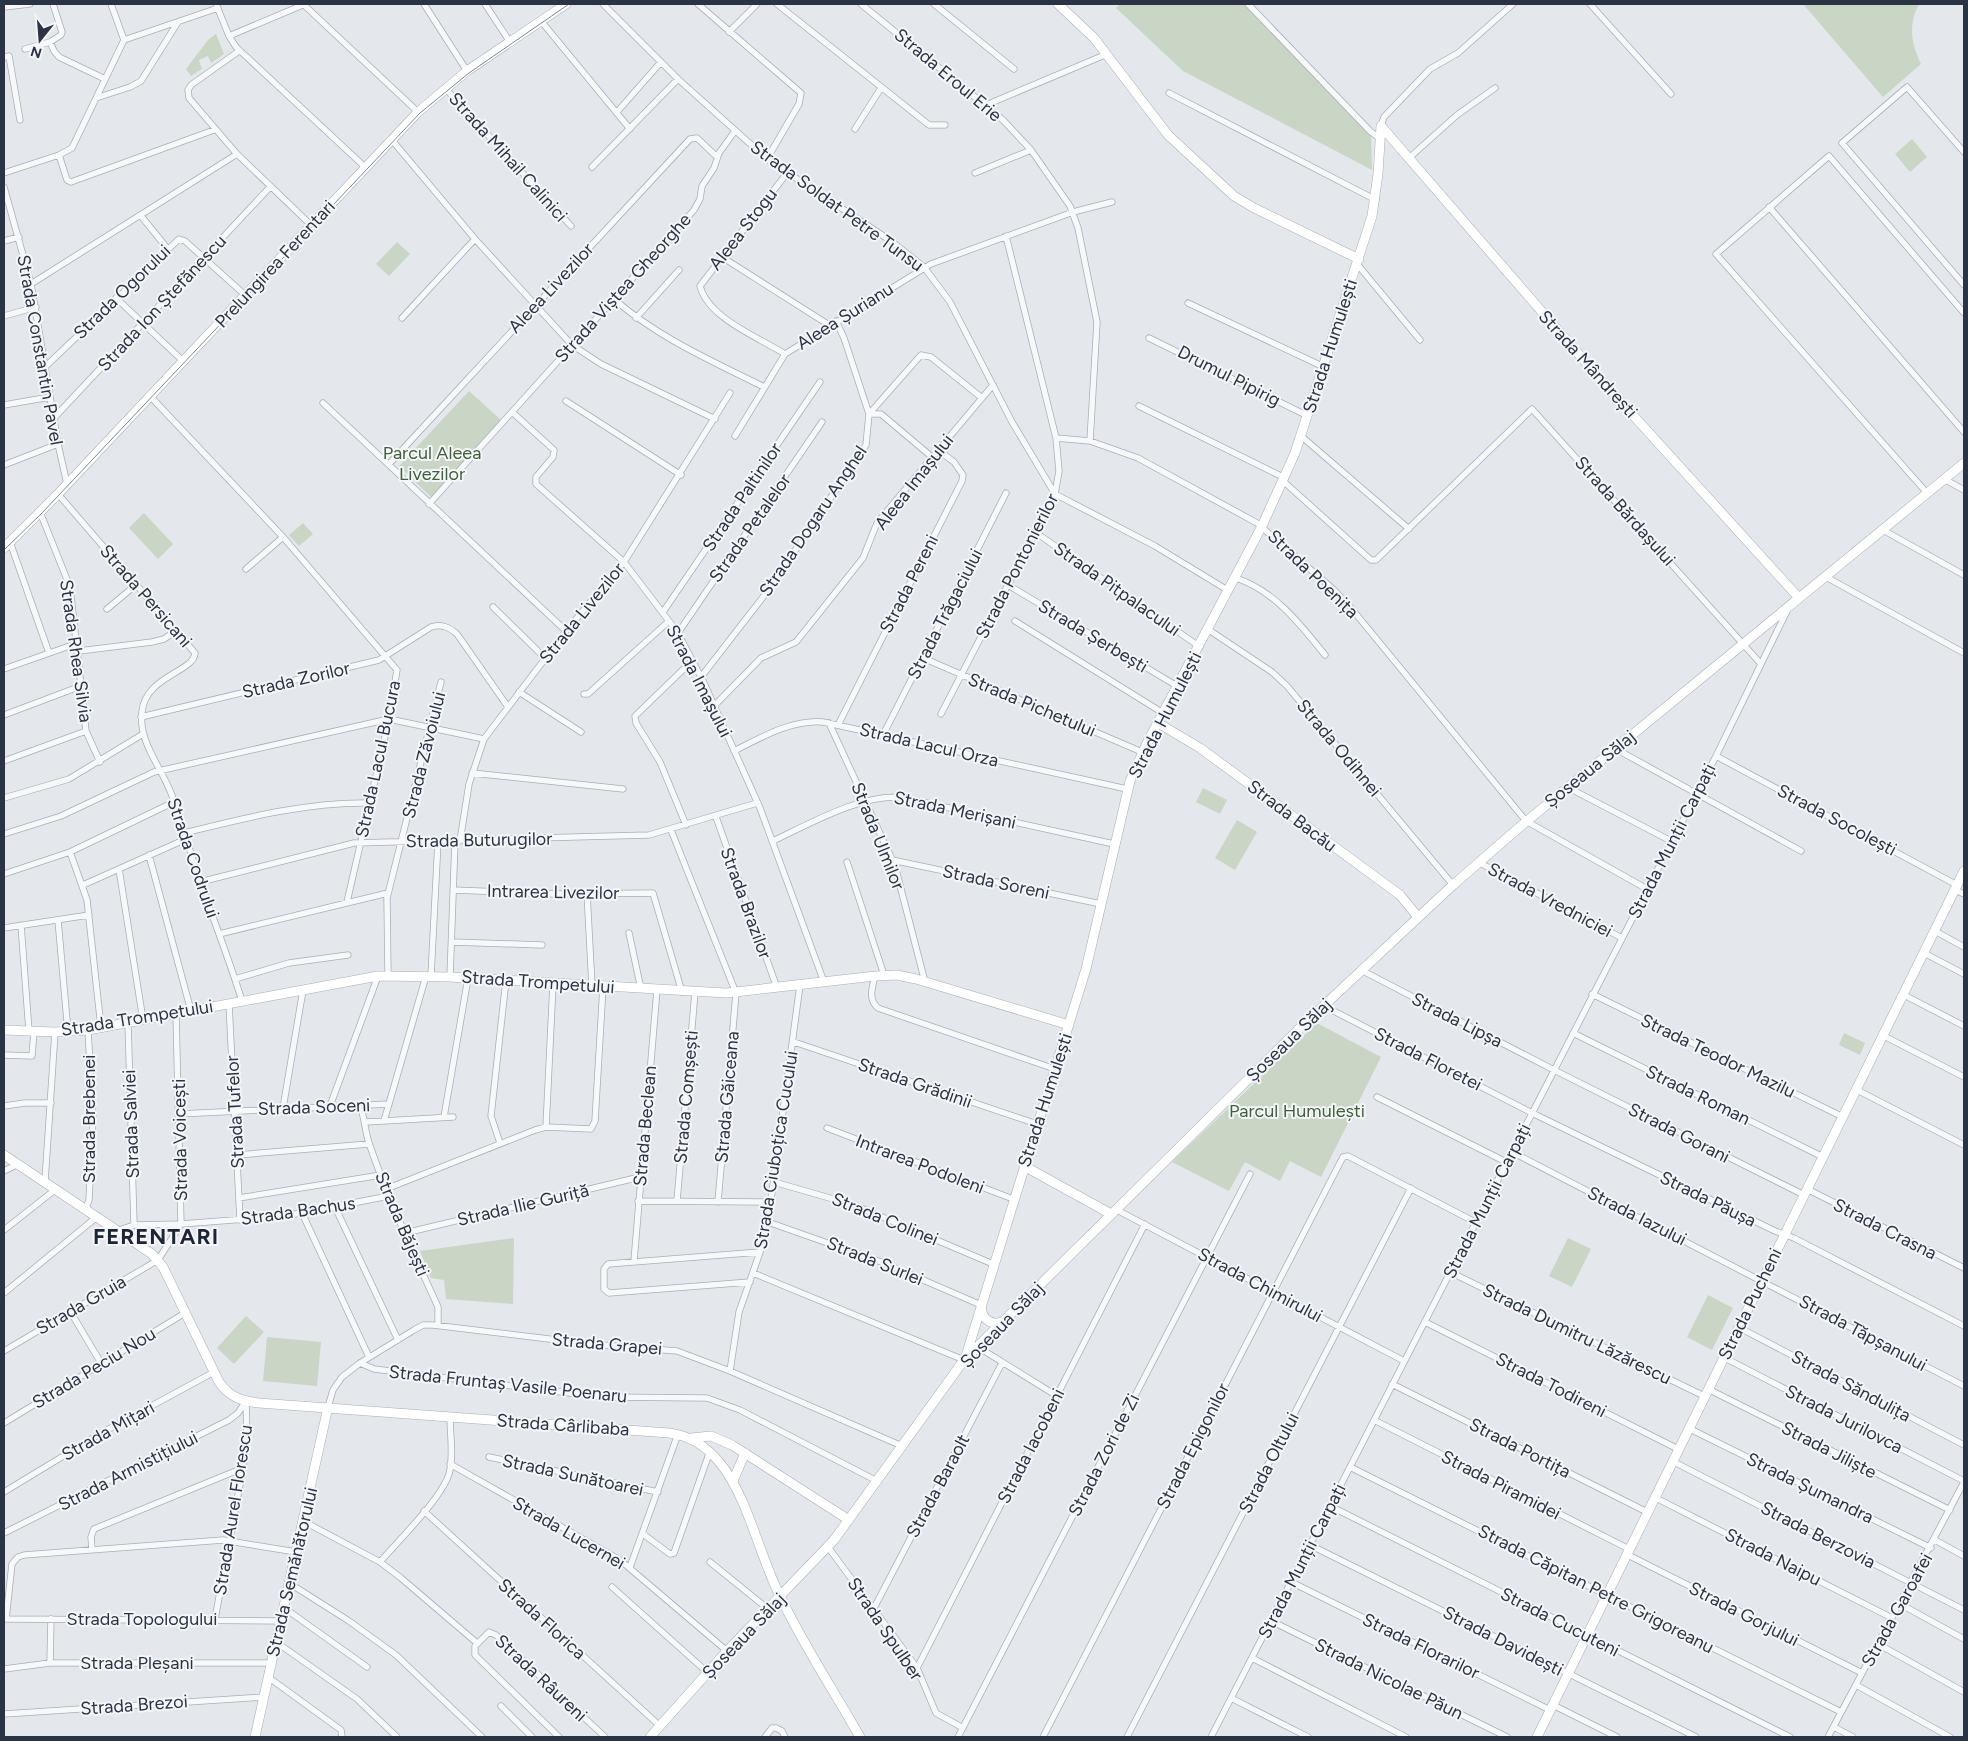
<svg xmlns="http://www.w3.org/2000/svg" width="1968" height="1741" viewBox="0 0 1968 1741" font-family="Figtree,sans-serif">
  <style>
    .green { fill: #c9d6c5 }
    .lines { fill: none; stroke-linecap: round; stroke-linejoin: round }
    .street-casing { stroke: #a9aeb7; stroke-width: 7 }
    .secondary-casing { stroke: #a9aeb7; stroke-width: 10 }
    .street { stroke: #f7f8fa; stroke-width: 5.5 }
    .secondary { stroke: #fff; stroke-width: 9 }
    .tram { stroke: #7d8696; stroke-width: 1 }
    .labels { text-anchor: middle; stroke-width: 4; stroke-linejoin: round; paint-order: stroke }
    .street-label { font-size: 18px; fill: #2b3445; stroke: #f4f6f9 }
    .park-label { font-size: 18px; fill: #3f6138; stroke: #f4f6f9 }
    .district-label { font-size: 22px; font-weight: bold; letter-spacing: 1px; fill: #1d2536; stroke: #f4f6f9 }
  </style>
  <rect width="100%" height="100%" fill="#e4e7ec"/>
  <path class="green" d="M1120,4H1246L1371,135L1372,170L1183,71L1116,8Z
    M1803,4H1919C1908,24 1911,43 1921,64L1883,97Z
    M216,34L224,54L211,63L208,56L199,60L202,69L191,76L186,69L208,40Z
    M1912,139L1927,157L1910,172L1895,154Z
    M397,242L410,254L389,276L376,264Z
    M469,391L501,420L432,498L399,466Z
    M144,513L173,544L158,559L129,528Z
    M303,523L313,534L299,546L289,535Z
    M1203,788L1227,800L1220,814L1196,802Z
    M1237,820L1257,832L1235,870L1215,858Z
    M1317,1023L1381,1057L1321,1177L1290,1161L1280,1181L1245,1162L1229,1191L1172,1162Z
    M1844,1033L1865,1043L1860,1055L1839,1045Z
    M514,1238L513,1304L446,1299L444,1280L431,1278L420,1251Z
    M1568,1238L1591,1249L1572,1287L1549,1276Z
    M1708,1295L1733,1308L1712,1350L1687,1337Z
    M246,1316L264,1332L234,1364L217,1348Z
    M267,1337L321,1342L317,1386L263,1381Z"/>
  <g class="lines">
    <defs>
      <path id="street" d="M216,4L229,36L236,47L365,167
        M303,4L418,112
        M424,4L467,71
        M485,4L510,42
        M603,4L678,79L767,159L891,241L924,267L950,302L1012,422L1055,494L1155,546L1229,591
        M698,4L801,93L799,104L767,159
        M777,4L929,125H945
        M861,4L1003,120L1031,150L1070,206L1078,228L1097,322L1090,441
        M934,4L1014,69
        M1248,4L1370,131L1379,138
        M1590,4L1671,94
        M4,7L30,4
        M541,21L630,129
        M729,32L757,4
        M229,36L305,4
        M124,40L218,8
        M50,42L54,51L59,57L105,79
        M25,49L50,42L61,35L62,32L53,4
        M239,51L191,85L188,90L189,98L237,154L311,225
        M4,57L9,56L20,120
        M445,88L571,226
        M1169,93L1376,200
        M96,98L130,87L141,81L178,22
        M986,105L1107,54
        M617,112L661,62
        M1381,126L1384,117L1430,69L1458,53L1513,4
        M855,129L881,88
        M391,139L475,239L572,345L601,364L715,419
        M1964,152L1907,87L1842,143L1964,285
        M59,155L67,180L71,182L214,130
        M1409,158L1457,115L1495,88
        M592,167L678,79
        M4,173L59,155L72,148L124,40L111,4
        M787,173L700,286C708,318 758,337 785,354L931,264L1073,212L1112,202
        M975,173L1031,150
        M4,187L31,284L58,444L67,484
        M1769,207L1964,432
        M141,216L167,248
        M4,241L19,237
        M722,257L829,325
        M1357,264L1420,340
        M31,284L237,154
        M116,298L183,361
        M615,300C659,338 712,361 764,387
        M1188,303L1324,367
        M4,316L36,307
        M402,318L475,239
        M636,318L679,270
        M1149,338L1308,416
        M45,367L179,239L185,241L245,295
        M150,396L283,537L397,670L389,719L347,902
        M566,401L681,475
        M323,403L566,631
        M4,405L50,397
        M1139,406L1285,478
        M512,412L554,450L553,457L536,477V484L624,562L678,633L703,681L760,808L824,982
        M869,414L921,355L931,357L982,398
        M869,414H881L932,457
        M53,419L270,187
        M735,436L785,354
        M1301,436L1409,529
        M1056,438L1090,441L1138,458L1257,523L1333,589L1351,608L1526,821L1647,889
        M389,464L690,139L697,138L717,157
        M4,465L58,444
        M1944,479L1964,490
        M1283,481L1371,560H1376L1532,409L1761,664
        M1927,493L1716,254L1829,156L1964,313
        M58,494L195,653C194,672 145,676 142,712C138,741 161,767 171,793C181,820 189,848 198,876C213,918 229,959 242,1001
        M429,504L694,210L700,199L702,186L714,168L719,153L735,131
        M40,512L70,587L86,731L100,762
        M1883,530L1964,575
        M1035,532L1200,647
        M10,542L49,653
        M246,569L283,537
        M1826,577L1964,653
        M1236,578C1275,591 1300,624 1325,655
        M1008,585L1177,686
        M493,607L545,658
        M107,609L137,584
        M663,612L820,382
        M1015,621L1163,713
        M1209,630L1272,672L1287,686L1453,885
        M678,633L822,422
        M79,651L152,642L164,639L177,630
        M923,658L1142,752
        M4,669L78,643
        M701,677L770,588L866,445L869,414L844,338L836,321
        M519,692L581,732
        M584,694H588L669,621
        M714,706L761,658L796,642L863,558L877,523L993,385
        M941,714L1055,494L1059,471L1056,438L1006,236
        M4,715L81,686
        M141,717L379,660L431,627C442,624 449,627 457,634L508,707
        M829,723L895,866L925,982
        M838,725L962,481L963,475L954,462L938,450
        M883,735L1006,493
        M1614,748L1801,851
        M734,751C760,738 792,719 823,722L1127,789
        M1716,756L1957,885
        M4,761L86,731
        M472,773L623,789
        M1567,787L1671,841
        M4,798L69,779L143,734
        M716,817L777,988
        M686,825L660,762L636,723L635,716L693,660
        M671,830L736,993L718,1202
        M184,833C245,818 307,802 369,803
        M4,834L61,816L154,772L389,719L484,739
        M460,841L469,784L484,739L566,631L624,562L730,393
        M773,841C809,824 865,792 904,798L1114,844
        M70,852L87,900L101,1027
        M149,855L191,1011
        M892,860L1101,904
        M847,862L884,975
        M1478,862L1622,938
        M119,869L143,1020
        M4,874L70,852L174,802
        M200,882L354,843L649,835L757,803
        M83,885L186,839
        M453,890L555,894L653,893L682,992
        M1955,890L1964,894
        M587,893L592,986
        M58,920L68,1032
        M21,925L29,1031
        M4,928L89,915
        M1935,931L1964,947
        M629,933L641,989
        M219,934L388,893
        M452,942L542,945
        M1924,953L1964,974
        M1361,970L1554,1070L1804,1195
        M388,975L387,898L441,682
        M431,976L438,841
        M875,976C872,988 868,1000 878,1008L1055,1069
        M450,977L455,841
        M235,979L289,963L348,955
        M1592,994L1843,1117
        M1904,995L1964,1026
        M229,1004L240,1220
        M1324,1006L1532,1113L1775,1231L1794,1238L1964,1326
        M128,1022L134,1225
        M1573,1033L1823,1157
        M1884,1036L1964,1077
        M794,1042L1037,1124
        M4,1055L32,1056L34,1031
        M1857,1090L1964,1145
        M1377,1097L1506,1162
        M360,1105C365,1119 365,1133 370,1146C389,1201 414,1254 438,1307V1325
        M4,1106L25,1103H51
        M330,1106L378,976
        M283,1108L303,990
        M179,1114L389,1104
        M444,1117L468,978
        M384,1121L426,976
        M366,1122L453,1117
        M546,1127L553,984
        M827,1128L1013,1199
        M500,1143L491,1116L506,980
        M1512,1152L1964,1386
        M237,1155L369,1144
        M4,1171L18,1164
        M45,1181L55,1032
        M774,1182L854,1205L993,1264
        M386,1189L535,1130L546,1127L591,1129L595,1121L603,987
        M1807,1189L1964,1268
        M239,1198L381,1175
        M638,1201L771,1202
        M677,1201L695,992
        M335,1207L398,1340
        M86,1208L89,1200L93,1117L88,1030
        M1115,1209L1404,1361
        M302,1213L369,1357
        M768,1222L884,1263L981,1305
        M4,1230L56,1189
        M119,1230L134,1225L181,1224L285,1216L389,1196
        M405,1233L640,1177
        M130,1237L146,1226
        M634,1261L657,990
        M1450,1272L1704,1396
        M753,1273L964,1360
        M750,1282L609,1293L604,1289V1269L608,1264L760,1252
        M4,1293L98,1216
        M70,1311L101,1363
        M1425,1322L1678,1449
        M1738,1327L1964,1445
        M978,1347L1057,1396
        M4,1351L158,1260L181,1224L176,1013
        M1723,1357L1964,1481
        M360,1363L374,1369L602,1397L707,1398L740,1410L877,1481
        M730,1371L739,1312L760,1252L768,1222L800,985
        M1392,1384L1647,1512
        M1708,1389L1950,1510
        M328,1407L333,1390L342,1377L360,1363L414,1330L423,1325H433L590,1344L677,1351L730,1371L902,1446
        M1374,1420L1629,1549
        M4,1423L185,1313
        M1688,1428L1931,1548
        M489,1457L658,1492
        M1672,1461L1964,1610
        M450,1464L620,1560L727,1651
        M1350,1467L1841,1712
        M4,1492L98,1435L214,1372
        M1654,1497L1892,1618
        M1330,1506L1790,1737
        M424,1511L660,1726
        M303,1521L380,1562L401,1578L477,1643
        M4,1533L229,1420L238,1413L246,1401
        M643,1534L670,1554L674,1553L710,1451
        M1935,1540L1964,1556
        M1310,1545L1696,1737
        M828,1547L917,1668L936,1713L963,1728
        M92,1550L91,1537L94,1529L243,1468
        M1626,1554L1862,1673
        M380,1562C398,1541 441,1499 449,1474C454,1457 450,1434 450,1417
        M710,1562L768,1609
        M630,1567L678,1434
        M1291,1582L1550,1710
        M289,1583L349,1621L396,1655L482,1737
        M612,1587L707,1672
        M1900,1604L1964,1639
        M283,1607L367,1667
        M874,1608L1002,1363
        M4,1619L280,1621
        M6,1619L12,1564L18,1557L24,1555L223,1540L296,1552
        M215,1619L243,1468L247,1437L246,1402
        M1271,1621L1507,1737
        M276,1642L357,1699L397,1737
        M1878,1644L1964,1692
        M1252,1658L1406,1737
        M50,1663L51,1619
        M917,1668L1145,1224
        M4,1669L50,1663H271
        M268,1677L341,1730L342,1737
        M1856,1685L1950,1737
        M1231,1698L1308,1737
        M1553,1705L1617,1737
        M501,1706L532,1737
        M4,1714L264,1697
        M1834,1727L1853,1737
        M559,1737L475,1655V1646L489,1632L496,1635L605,1737
        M765,1737L772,1728H776L782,1731L785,1737
        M958,1737L1250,1174
        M1043,1737L1343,1157L1348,1156L1475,1222
        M1127,1737L1411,1188
        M1211,1737L1716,756L1787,611
        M1828,1737L1964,1482"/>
      <path id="secondary" d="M1058,4L1094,38L1168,135L1234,196L1254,208L1359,259
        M1381,126L1601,380L1799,598
        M4,548L58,494L418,112L467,71L566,4
        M1158,723L1200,748L1400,895L1418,917
        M4,1030L55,1032L88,1030L378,976L450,977L726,993L875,976L897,975L916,979L1069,1025
        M4,1155L152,1254L163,1267L219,1382C229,1397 242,1401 259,1403L669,1433C691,1436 706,1446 720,1463C748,1497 760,1558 781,1598C804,1646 834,1691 860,1737
        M1024,1166L1111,1214
        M981,1306C982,1319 991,1327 1004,1321
        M965,1359L1086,969L1130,781L1148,741L1262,526L1295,453L1372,216L1378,174L1381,126
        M691,1438L711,1436L732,1445L849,1520
        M733,1481L745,1453
        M255,1737L328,1407
        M650,1737L727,1651L834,1540L964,1360L1301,1027L1453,885L1522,825L1964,463
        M1537,1737L1964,871"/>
    </defs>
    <use href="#street" class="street-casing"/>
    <use href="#secondary" class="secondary-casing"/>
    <use href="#street" class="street"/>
    <use href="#secondary" class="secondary"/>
    <path class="tram" d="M4,550L41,514L420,113L469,73L569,4"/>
  </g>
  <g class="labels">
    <g class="street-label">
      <text transform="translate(948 75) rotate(40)" y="6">Strada Eroul Erie</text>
      <text transform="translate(508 157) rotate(48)" y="6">Strada Mihail Calinici</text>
      <text transform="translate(837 206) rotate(36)" y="6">Strada Soldat Petre Tunsu</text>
      <text transform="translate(743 229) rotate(-52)" y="6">Aleea Stogu</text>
      <text transform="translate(275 264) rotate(-47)" y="6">Prelungirea Ferentari</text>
      <text transform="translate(551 288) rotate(-47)" y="6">Aleea Livezilor</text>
      <text transform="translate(623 288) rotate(-48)" y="6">Strada Viștea Gheorghe</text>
      <text transform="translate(122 292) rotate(-44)" y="6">Strada Ogorului</text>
      <text transform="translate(162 303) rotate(-47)" y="6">Strada Ion Ștefănescu</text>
      <text transform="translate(845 316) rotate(-32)" y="6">Aleea Șurianu</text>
      <text transform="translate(1330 346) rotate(-72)" y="6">Strada Humulești</text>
      <text transform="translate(40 350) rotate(80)" y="6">Strada Constantin Pavel</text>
      <text transform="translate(1588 364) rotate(48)" y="6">Strada Mândrești</text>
      <text transform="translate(1229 376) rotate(27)" y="6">Drumul Pipirig</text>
      <text transform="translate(914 482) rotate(-52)" y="6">Aleea Imașului</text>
      <text transform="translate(742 497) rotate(-56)" y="6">Strada Paltinilor</text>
      <text transform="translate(1625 511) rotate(48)" y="6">Strada Bărdașului</text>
      <text transform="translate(813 521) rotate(-56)" y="6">Strada Dogaru Anghel</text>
      <text transform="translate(750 528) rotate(-55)" y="6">Strada Petalelor</text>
      <text transform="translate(1017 566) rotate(-63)" y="6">Strada Pontonierilor</text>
      <text transform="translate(1313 574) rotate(44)" y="6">Strada Poenița</text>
      <text transform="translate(909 584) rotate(-63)" y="6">Strada Pereni</text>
      <text transform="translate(1117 589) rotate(35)" y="6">Strada Pitpalacului</text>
      <text transform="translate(146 596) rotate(49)" y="6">Strada Persicani</text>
      <text transform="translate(582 613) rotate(-51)" y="6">Strada Livezilor</text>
      <text transform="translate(945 614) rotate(-63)" y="6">Strada Trăgaciului</text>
      <text transform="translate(1093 636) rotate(31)" y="6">Strada Șerbești</text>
      <text transform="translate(76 651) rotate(82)" y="6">Strada Rhea Silvia</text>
      <text transform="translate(296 680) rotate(-13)" y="6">Strada Zorilor</text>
      <text transform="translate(699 681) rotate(63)" y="6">Strada Imașului</text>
      <text transform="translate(1032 705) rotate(23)" y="6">Strada Pichetului</text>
      <text transform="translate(1165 715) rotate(-63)" y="6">Strada Humulești</text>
      <text transform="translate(929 745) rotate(13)" y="6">Strada Lacul Orza</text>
      <text transform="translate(1339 748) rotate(50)" y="6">Strada Odihnei</text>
      <text transform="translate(424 755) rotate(-76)" y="6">Strada Zăvoiului</text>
      <text transform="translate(378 759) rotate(-78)" y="6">Strada Lacul Bucura</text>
      <text transform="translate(1590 769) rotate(-39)" y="6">Șoseaua Sălaj</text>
      <text transform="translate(955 810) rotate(12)" y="6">Strada Merișani</text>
      <text transform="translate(1292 816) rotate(37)" y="6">Strada Bacău</text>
      <text transform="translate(1837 820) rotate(28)" y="6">Strada Socolești</text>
      <text transform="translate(878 836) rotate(68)" y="6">Strada Ulmilor</text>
      <text transform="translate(479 840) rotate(-1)" y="6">Strada Buturugilor</text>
      <text transform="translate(1672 841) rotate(-63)" y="6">Strada Munții Carpați</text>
      <text transform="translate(193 858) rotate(71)" y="6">Strada Codrului</text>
      <text transform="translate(996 882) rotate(12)" y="6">Strada Soreni</text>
      <text transform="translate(553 892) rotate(1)" y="6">Intrarea Livezilor</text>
      <text transform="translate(1550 900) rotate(28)" y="6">Strada Vredniciei</text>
      <text transform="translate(746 903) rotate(70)" y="6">Strada Brazilor</text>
      <text transform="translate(538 982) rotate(4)" y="6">Strada Trompetului</text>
      <text transform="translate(137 1018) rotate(-9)" y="6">Strada Trompetului</text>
      <text transform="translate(1457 1020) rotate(27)" y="6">Strada Lipșa</text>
      <text transform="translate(1289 1040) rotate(-44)" y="6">Șoseaua Sălaj</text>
      <text transform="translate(1718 1056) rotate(26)" y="6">Strada Teodor Mazilu</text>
      <text transform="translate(1428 1059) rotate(27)" y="6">Strada Floretei</text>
      <text transform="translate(915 1083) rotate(19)" y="6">Strada Grădinii</text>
      <text transform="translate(1698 1095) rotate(26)" y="6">Strada Roman</text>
      <text transform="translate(686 1097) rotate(-85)" y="6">Strada Comșești</text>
      <text transform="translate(727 1097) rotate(-85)" y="6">Strada Găiceana</text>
      <text transform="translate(1045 1100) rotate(-72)" y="6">Strada Humulești</text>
      <text transform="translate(314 1107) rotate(-2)" y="6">Strada Soceni</text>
      <text transform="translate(235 1112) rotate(-93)" y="6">Strada Tufelor</text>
      <text transform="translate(89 1119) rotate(-90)" y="6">Strada Brebenei</text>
      <text transform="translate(131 1124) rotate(-92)" y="6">Strada Salviei</text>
      <text transform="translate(645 1126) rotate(-85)" y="6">Strada Beclean</text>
      <text transform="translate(1679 1133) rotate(27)" y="6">Strada Gorani</text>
      <text transform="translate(180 1140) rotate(-91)" y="6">Strada Voicești</text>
      <text transform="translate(776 1150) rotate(-81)" y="6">Strada Ciuboțica Cucului</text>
      <text transform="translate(920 1164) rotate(21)" y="6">Intrarea Podoleni</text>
      <text transform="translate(1708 1199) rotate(26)" y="6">Strada Păușa</text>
      <text transform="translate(1487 1201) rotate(-63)" y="6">Strada Munții Carpați</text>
      <text transform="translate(523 1205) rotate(-13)" y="6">Strada Ilie Guriță</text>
      <text transform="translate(298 1211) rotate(-8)" y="6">Strada Bachus</text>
      <text transform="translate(1637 1216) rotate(27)" y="6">Strada Iazului</text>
      <text transform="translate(885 1219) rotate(22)" y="6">Strada Colinei</text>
      <text transform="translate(402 1224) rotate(67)" y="6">Strada Băjești</text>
      <text transform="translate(1885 1229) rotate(27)" y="6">Strada Crasna</text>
      <text transform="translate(875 1261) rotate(22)" y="6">Strada Surlei</text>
      <text transform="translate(1260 1285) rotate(28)" y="6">Strada Chimirului</text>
      <text transform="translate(1750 1304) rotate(-64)" y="6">Strada Pucheni</text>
      <text transform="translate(81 1305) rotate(-30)" y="6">Strada Gruia</text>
      <text transform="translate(1002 1325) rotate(-46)" y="6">Șoseaua Sălaj</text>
      <text transform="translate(1863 1333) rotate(28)" y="6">Strada Tăpșanului</text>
      <text transform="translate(1577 1334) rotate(26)" y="6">Strada Dumitru Lăzărescu</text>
      <text transform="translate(607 1344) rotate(5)" y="6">Strada Grapei</text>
      <text transform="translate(94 1368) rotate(-31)" y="6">Strada Peciu Nou</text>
      <text transform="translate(508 1384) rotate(6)" y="6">Strada Fruntaș Vasile Poenaru</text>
      <text transform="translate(1551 1385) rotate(27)" y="6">Strada Todireni</text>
      <text transform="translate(1851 1386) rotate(28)" y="6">Strada Săndulița</text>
      <text transform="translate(1844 1419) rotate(27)" y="6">Strada Jurilovca</text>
      <text transform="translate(563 1425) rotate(4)" y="6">Strada Cârlibaba</text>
      <text transform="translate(108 1431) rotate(-29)" y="6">Strada Mițari</text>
      <text transform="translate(1031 1446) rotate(-63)" y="6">Strada Iacobeni</text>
      <text transform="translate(1193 1446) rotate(-63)" y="6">Strada Epigonilor</text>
      <text transform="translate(1520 1448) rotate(27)" y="6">Strada Portița</text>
      <text transform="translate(1829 1450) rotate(27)" y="6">Strada Jiliște</text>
      <text transform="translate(1104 1455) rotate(-63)" y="6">Strada Zori de Zi</text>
      <text transform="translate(1269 1463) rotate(-63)" y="6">Strada Oltului</text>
      <text transform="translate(128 1471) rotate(-27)" y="6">Strada Armistițiului</text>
      <text transform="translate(573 1475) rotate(12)" y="6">Strada Sunătoarei</text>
      <text transform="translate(1501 1485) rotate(27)" y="6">Strada Piramidei</text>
      <text transform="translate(938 1486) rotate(-62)" y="6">Strada Baraolt</text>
      <text transform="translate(1810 1488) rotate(26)" y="6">Strada Șumandra</text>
      <text transform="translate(233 1510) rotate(-81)" y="6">Strada Aurel Florescu</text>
      <text transform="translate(569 1533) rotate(30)" y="6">Strada Lucernei</text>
      <text transform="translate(1818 1535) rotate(27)" y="6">Strada Berzovia</text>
      <text transform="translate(1773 1557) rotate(27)" y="6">Strada Naipu</text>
      <text transform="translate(1302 1561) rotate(-63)" y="6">Strada Munții Carpați</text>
      <text transform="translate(292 1572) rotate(-77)" y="6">Strada Semănătorului</text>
      <text transform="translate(1596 1589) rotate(27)" y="6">Strada Căpitan Petre Grigoreanu</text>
      <text transform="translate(1897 1610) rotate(-61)" y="6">Strada Garoafei</text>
      <text transform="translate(1744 1614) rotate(27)" y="6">Strada Gorjului</text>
      <text x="142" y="1625">Strada Topologului</text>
      <text transform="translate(542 1619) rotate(42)" y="6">Strada Florica</text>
      <text transform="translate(1560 1622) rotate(27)" y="6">Strada Cucuteni</text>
      <text transform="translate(885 1629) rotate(56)" y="6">Strada Spulber</text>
      <text transform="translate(744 1636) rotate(-46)" y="6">Șoseaua Sălaj</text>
      <text transform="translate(1503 1641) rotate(27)" y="6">Strada Davidești</text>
      <text transform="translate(1421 1646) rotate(26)" y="6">Strada Florarilor</text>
      <text x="137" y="1669">Strada Pleșani</text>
      <text transform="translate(541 1678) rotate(43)" y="6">Strada Râureni</text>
      <text transform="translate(1389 1679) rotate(26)" y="6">Strada Nicolae Păun</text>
      <text transform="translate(134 1705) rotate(-4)" y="6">Strada Brezoi</text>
    </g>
    <g class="park-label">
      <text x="432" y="459">Parcul Aleea<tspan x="432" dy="21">Livezilor</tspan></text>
      <text x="1297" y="1117">Parcul Humulești</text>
    </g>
    <g class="district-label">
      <text x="156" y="1244">FERENTARI</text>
    </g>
  </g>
  <rect width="1968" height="1741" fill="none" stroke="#2b3445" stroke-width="10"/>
  <g transform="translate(40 40) rotate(197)" stroke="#f4f6f9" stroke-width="4" paint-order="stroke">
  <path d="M0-4L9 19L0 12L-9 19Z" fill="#2b3445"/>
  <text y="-8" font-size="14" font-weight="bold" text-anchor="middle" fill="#2b3445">N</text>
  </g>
</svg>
